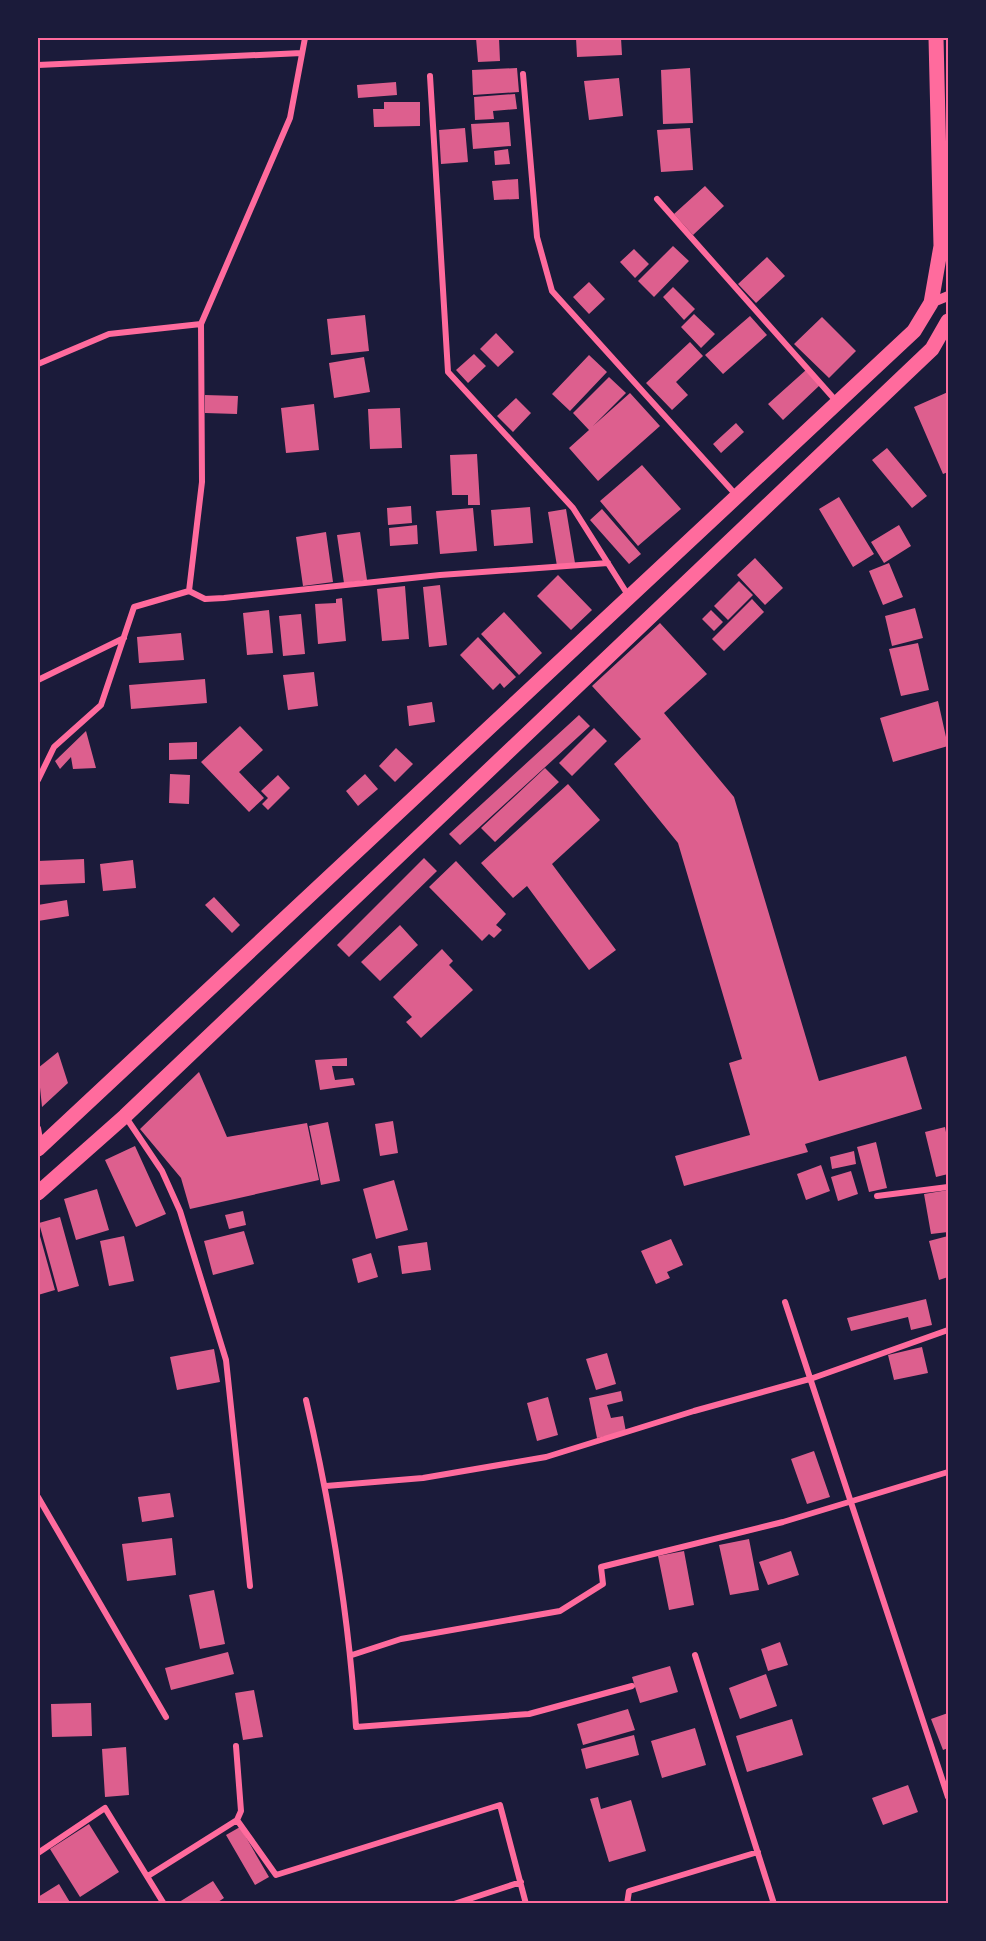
<svg xmlns="http://www.w3.org/2000/svg" width="986" height="1941" viewBox="0 0 986 1941" font-family="'Varela Round',sans-serif">
  <style>
    .building { fill: #dd5f8e }
    .lines { fill: none; stroke-linecap: round; stroke-linejoin: round }
    .minor { stroke: #ff6b9d; stroke-width: 6 }
    .tertiary { stroke: #ff6b9d; stroke-width: 10 }
    .primary { stroke: #ff6b9d; stroke-width: 15 }
    .neatline { fill: none; stroke: #ff6b9d; stroke-width: 2 }
  </style>
  <rect width="100%" height="100%" fill="#1b1b3a"/>
  <path class="building" d="M476,38H499L500,61L478,62Z
    M576,38H621L622,55L577,57Z
    M517,68L519,92L473,95L472,70Z
    M690,68L693,123L663,124L661,70Z
    M619,78L623,116L589,120L584,81Z
    M396,82L397,95L358,98L357,85Z
    M515,94L517,109L493,111L494,119L475,120L474,97Z
    M384,102H420V126L374,127L373,109H384Z
    M509,122L511,146L473,149L471,124Z
    M465,128L468,162L441,164L439,130Z
    M690,128L693,170L661,172L657,130Z
    M508,149L510,164L495,165L494,151Z
    M518,179L519,199L494,200L492,181Z
    M705,186L724,206L693,235L674,214Z
    M673,246L689,261L654,297L638,281Z
    M634,249L649,264L635,278L620,262Z
    M767,257L785,276L756,303L738,284Z
    M589,282L605,299L589,314L573,297Z
    M673,287L695,309L684,320L663,297Z
    M694,314L715,334L701,348L681,327Z
    M365,315L369,351L331,355L327,319Z
    M750,316L767,335L723,374L705,355Z
    M822,317L856,351L829,378L794,344Z
    M496,333L514,352L498,367L480,349Z
    M690,342L703,356L676,382L688,395L672,410L646,383Z
    M474,354L486,366L468,383L456,370Z
    M589,355L607,372L570,411L552,394Z
    M364,357L370,392L334,398L329,363Z
    M806,370L820,385L783,420L768,404Z
    M609,377L626,393L593,426L630,393L660,426L598,481L569,448L589,430L573,413Z
    M948,392V472L943,474L914,407Z
    M205,395L238,396L237,414L205,413Z
    M516,398L531,413L513,432L497,416Z
    M314,404L319,450L286,453L281,408Z
    M400,408L402,448L370,449L368,409Z
    M736,423L744,432L721,453L713,444Z
    M887,448L927,496L912,508L872,460Z
    M477,454L480,505H468V495H452L450,455Z
    M642,465L681,509L638,546L600,501Z
    M839,497L874,554L853,567L819,509Z
    M411,506L412,523L388,525L387,508Z
    M530,507L533,543L494,546L491,510Z
    M473,508L477,551L440,554L436,511Z
    M566,509L575,563L557,566L548,512Z
    M602,509L641,554L629,564L590,520Z
    M417,525L418,544L390,546L389,528Z
    M899,525L911,546L884,563L871,542Z
    M326,532L333,582L303,586L296,537Z
    M360,532L367,580L344,583L337,535Z
    M755,558L783,588L765,605L737,575Z
    M889,563L903,597L883,605L869,571Z
    M558,575L592,610L571,630L537,596Z
    M739,581L753,595L728,620L714,606Z
    M440,585L447,645L429,647L423,587Z
    M405,586L409,639L382,641L377,589Z
    M342,598L346,641L318,644L315,604L336,603V599Z
    M752,599L764,612L724,651L712,639Z
    M915,608L923,638L892,646L885,616Z
    M269,610L273,653L247,655L243,613Z
    M711,610L723,622L714,631L702,619Z
    M504,612L542,653L519,675L481,634Z
    M301,614L305,654L283,656L279,616Z
    M660,623L707,674L664,713L734,797L819,1081L906,1056L922,1109L805,1144L808,1152L684,1186L675,1156L750,1135L729,1063L742,1059L678,843L614,764L641,739L592,686Z
    M181,633L184,660L139,663L137,637Z
    M478,637L516,677L504,688L500,683L493,690L460,655Z
    M918,643L929,690L901,696L889,649Z
    M314,672L318,706L288,710L283,675Z
    M205,679L207,703L131,709L129,685Z
    M938,701L948,746L893,762L880,718Z
    M432,702L435,722L409,726L407,706Z
    M579,715L590,726L460,845L449,834Z
    M240,726L263,750L239,772L264,798L249,812L201,762Z
    M594,728L607,741L572,776L559,763Z
    M86,731L96,768L73,769L71,757L60,769L55,761Z
    M197,742V759L169,760V743Z
    M396,748L413,764L395,782L379,766Z
    M545,768L559,782L495,842L481,828Z
    M170,774L190,775L189,804L169,803Z
    M365,774L378,789L358,806L346,791Z
    M278,775L290,788L268,810L262,804L268,798L261,791Z
    M568,784L600,820L552,864L616,950L589,970L527,886L513,898L481,863Z
    M424,858L437,871L349,957L337,945Z
    M84,859L85,883L38,885V861Z
    M133,860L136,888L103,891L100,864Z
    M456,861L506,914L496,925L502,930L494,938L489,934L482,941L429,887Z
    M214,897L240,925L232,933L205,905Z
    M67,900L69,916L38,921V905Z
    M400,925L418,945L380,981L361,962Z
    M442,949L453,961L449,965L473,990L421,1038L406,1022L412,1017L393,997Z
    M58,1052L68,1083L42,1107L38,1068Z
    M347,1058V1066H332L335,1080L353,1078L355,1085L320,1090L315,1060Z
    M199,1072L227,1137L307,1123L319,1180L190,1209L181,1178L140,1129Z
    M393,1121L398,1153L380,1156L375,1124Z
    M328,1122L340,1181L321,1185L309,1126Z
    M945,1127L948,1143V1174L936,1177L925,1132Z
    M876,1142L887,1188L869,1192L857,1147Z
    M135,1146L166,1214L136,1227L105,1160Z
    M854,1151L856,1164L832,1169L830,1157Z
    M821,1165L830,1191L806,1200L797,1174Z
    M851,1171L858,1194L838,1201L831,1177Z
    M394,1180L408,1230L376,1239L363,1189Z
    M97,1189L109,1230L76,1240L64,1199Z
    M948,1190V1232L931,1234L924,1194Z
    M243,1211L246,1225L229,1229L225,1215Z
    M60,1217L79,1286L58,1292L39,1223Z
    M38,1229L55,1290L38,1295Z
    M244,1231L254,1264L213,1275L204,1241Z
    M124,1236L134,1281L109,1286L100,1241Z
    M948,1236V1277L939,1280L929,1241Z
    M671,1239L683,1265L667,1272L670,1278L656,1284L641,1251Z
    M427,1242L431,1270L402,1274L398,1246Z
    M371,1253L378,1277L358,1283L352,1259Z
    M926,1299L932,1325L911,1330L908,1317L851,1331L847,1318Z
    M922,1347L928,1373L894,1380L888,1355Z
    M214,1349L220,1382L177,1390L170,1357Z
    M607,1353L616,1384L596,1390L586,1359Z
    M621,1391L623,1401L607,1405L611,1418L623,1416L626,1432L597,1438L589,1398Z
    M548,1397L558,1435L537,1441L527,1403Z
    M814,1451L830,1497L807,1504L791,1459Z
    M170,1493L174,1517L142,1522L138,1497Z
    M172,1538L176,1575L127,1581L122,1544Z
    M749,1539L759,1590L730,1595L719,1545Z
    M684,1551L694,1605L669,1610L658,1556Z
    M791,1551L799,1575L768,1585L759,1562Z
    M214,1590L225,1644L200,1649L189,1595Z
    M780,1642L788,1665L768,1671L761,1649Z
    M228,1652L234,1674L171,1690L165,1668Z
    M670,1666L678,1692L640,1703L632,1677Z
    M766,1674L777,1706L740,1719L729,1688Z
    M254,1690L263,1737L243,1740L235,1693Z
    M91,1703L92,1736L52,1737L51,1704Z
    M628,1709L635,1730L583,1745L577,1724Z
    M948,1713V1748L943,1750L931,1719Z
    M792,1719L803,1755L747,1772L736,1736Z
    M695,1728L706,1765L662,1778L651,1741Z
    M634,1735L639,1755L586,1769L581,1749Z
    M126,1747L129,1795L105,1797L102,1749Z
    M908,1785L918,1812L883,1825L872,1798Z
    M598,1797L601,1809L631,1800L646,1851L609,1862L590,1799Z
    M89,1824L119,1872L80,1897L50,1849Z
    M240,1827L269,1877L255,1885L226,1835Z
    M213,1881L224,1898L215,1904H176Z
    M59,1884L71,1904H38V1897Z"/>
  <g class="lines">
    <path class="minor" d="M38,65L302,53
      M523,74L537,237L552,291L737,496
      M430,76L448,372L573,508L628,595
      M657,199L837,402
      M201,324L202,482L189,591L205,599L224,598L440,575L608,563
      M38,364L109,334L201,324L290,118L305,38
      M38,680L124,638
      M38,780L54,747L101,705L134,607L189,591
      M125,1116L162,1171L180,1211L226,1360L250,1586
      M38,1128L41,1145
      M877,1196L948,1187
      M785,1302L948,1797
      M306,1400C331,1508 349,1616 356,1727L529,1714L632,1686
      M326,1486L423,1478L546,1457L694,1411L813,1378L948,1330
      M38,1497L166,1717
      M352,1655L401,1639L560,1611L603,1584L601,1567L783,1522L948,1472
      M695,1655L774,1904
      M237,1820L276,1875L500,1805L526,1904
      M38,1853L105,1808L164,1904
      M148,1876L237,1820L241,1811L236,1746
      M454,1904L521,1882
      M627,1904L629,1891L758,1852"/>
    <path class="tertiary" d="M931,303L948,296"/>
    <path class="primary" d="M38,1149L914,331L931,303L941,246L936,38
      M38,1193L125,1116L932,349L948,321"/>
  </g>
  <rect width="986" height="1941" fill="none" stroke="#1b1b3a" stroke-width="78"/>
  <rect x="39" y="39" width="908" height="1863" class="neatline"/>
</svg>
